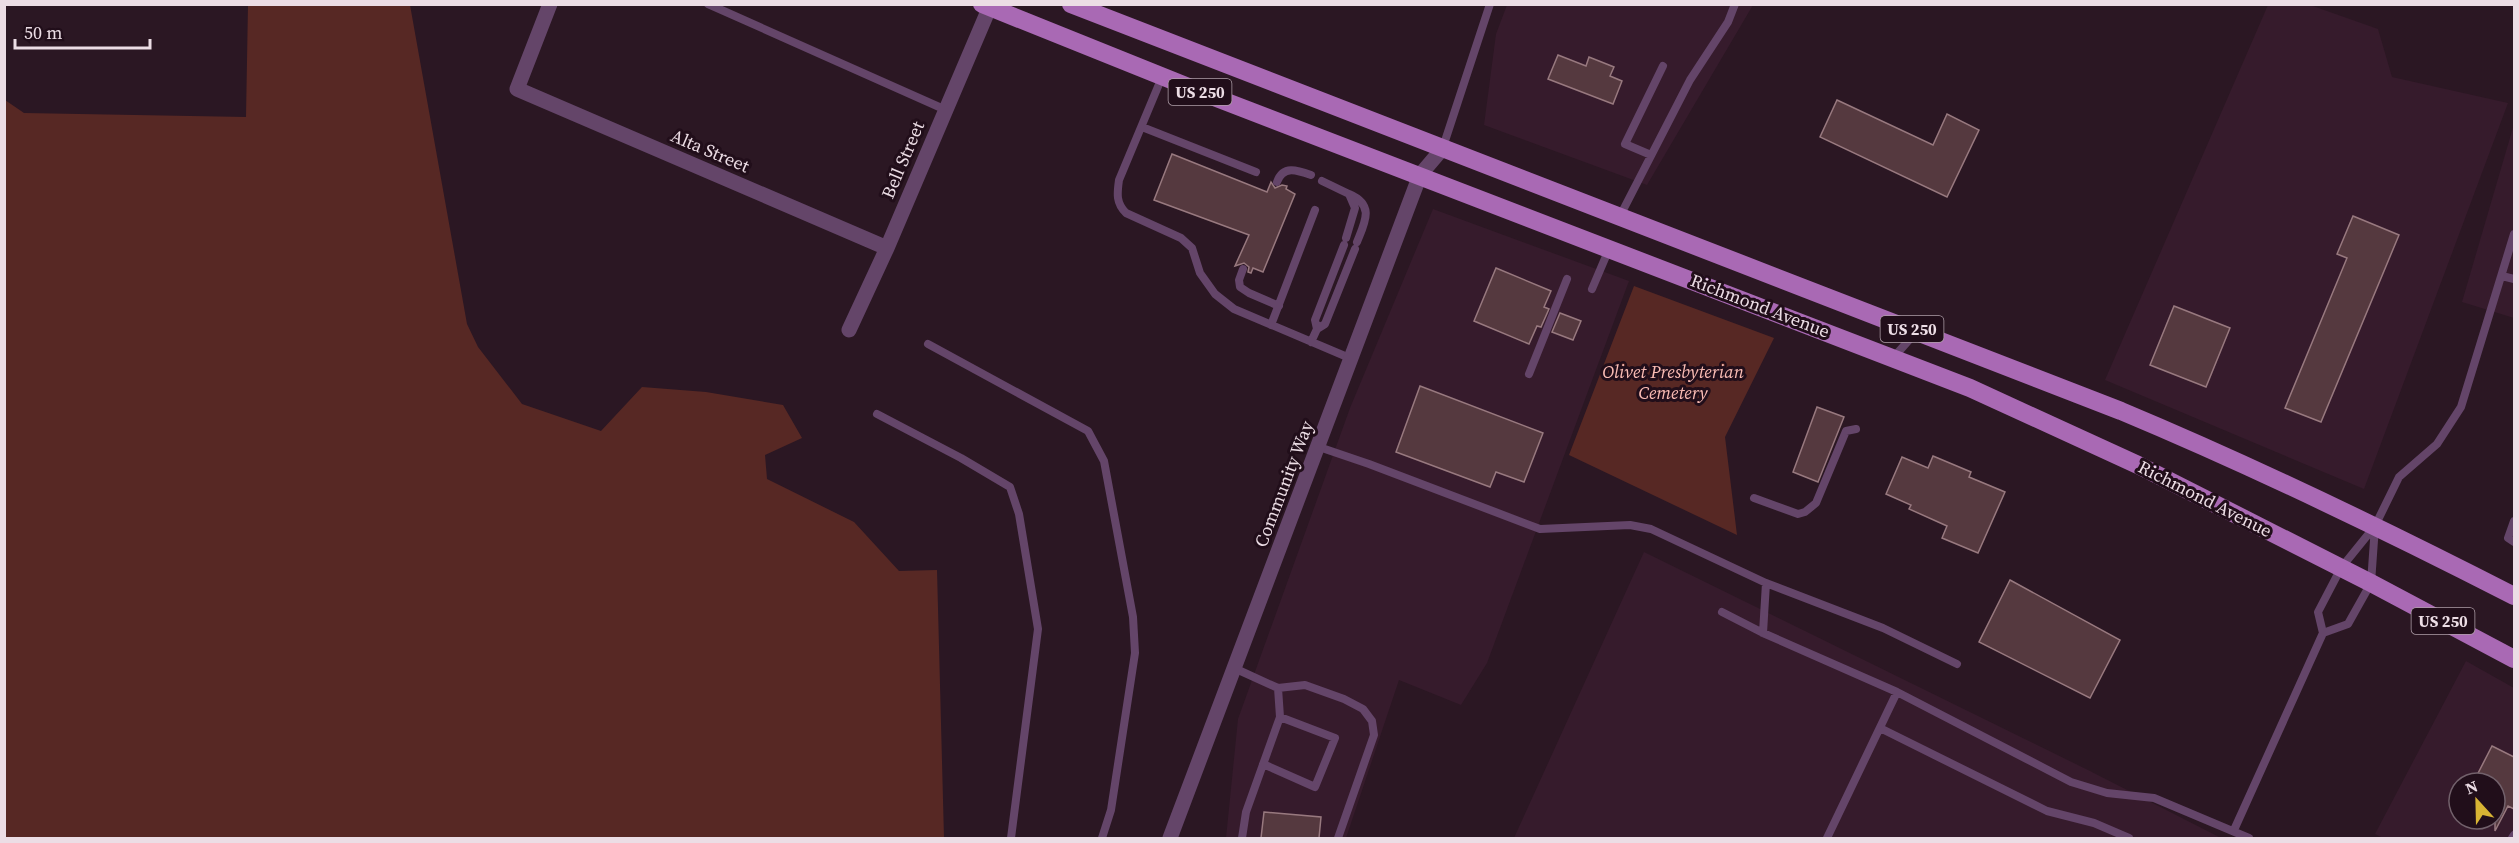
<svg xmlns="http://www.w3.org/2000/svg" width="2519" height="843" viewBox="0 0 2519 843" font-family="'Source Serif 4',serif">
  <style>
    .built { fill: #361b2c; fill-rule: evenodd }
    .green { fill: #572824 }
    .building { fill: #55393f; stroke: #98797f; stroke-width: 1.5 }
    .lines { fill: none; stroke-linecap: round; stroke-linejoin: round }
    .lane { stroke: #644569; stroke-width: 8 }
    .street { stroke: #644569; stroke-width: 15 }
    .primary { stroke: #a969b4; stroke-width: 18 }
    .labels { text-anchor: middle; stroke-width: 6; stroke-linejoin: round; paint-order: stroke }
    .shield { fill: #210e1a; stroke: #af9fa8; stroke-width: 1.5 }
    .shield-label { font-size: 16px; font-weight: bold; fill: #ecdde5 }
    .street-label { font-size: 18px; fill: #ecdde5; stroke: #210e1a }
    .park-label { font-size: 18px; font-style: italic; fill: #fabcb4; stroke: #210e1a }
  </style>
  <rect width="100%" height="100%" fill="#2b1723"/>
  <path class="built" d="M1507,5H1753L1647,185L1484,125L1496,34Z
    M2268,5H2310L2378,29L2392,77L2508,103L2364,489L2105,380Z
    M2514,124V318L2462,302Z
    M1433,209L1629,281L1487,663L1461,705L1399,680L1346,838H1226L1238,719L1350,408Z
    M1644,552L2088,770L2221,838H1514Z
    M2466,661L2514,688V838H2383L2375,834ZM2459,783H2495V819H2459Z"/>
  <path class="green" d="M248,5H410L467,324L478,347L522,404L601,431L642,387L706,392L783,405L802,438L765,455L767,479L854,522L899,571L937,570L944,838H5V100L24,113L246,117Z
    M1634,286L1774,338L1725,437L1737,535L1569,455Z"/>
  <path class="building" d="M1558,55L1586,66L1589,57L1614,67L1610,76L1622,81L1613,104L1548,79Z
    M1837,100L1933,145L1947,114L1979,130L1947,197L1820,137Z
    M1172,154L1267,192L1271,182L1275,188L1282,185L1287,186L1286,189L1295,194L1263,272L1253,268L1251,273L1248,272L1249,267L1244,263L1235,266L1249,235L1154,200Z
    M2353,216L2399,235L2321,422L2285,408L2347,258L2337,254Z
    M1496,268L1551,291L1544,307L1549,309L1541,327L1537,326L1529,344L1474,321Z
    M2174,306L2230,328L2206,387L2150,365Z
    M1560,313L1581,321L1573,340L1552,332Z
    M1420,386L1543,433L1524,482L1496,472L1490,487L1396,452Z
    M1817,407L1844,417L1818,482L1793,472Z
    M1933,456L1971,472L1969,477L2005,492L1978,553L1942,538L1947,526L1909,509L1911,505L1886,494L1902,457L1928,468Z
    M2010,580L2120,640L2090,698L1979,642Z
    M2492,746L2514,757V809L2508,806L2495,831V783H2473Z
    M1264,812L1321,817L1319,838H1261Z"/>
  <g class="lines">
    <path class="lane" d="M708,4L946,110
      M1162,77L1119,180C1117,194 1116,203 1126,213L1181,238L1192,248L1200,273L1215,294L1234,309L1352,359
      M1142,127L1256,172
      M1443,147L1490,4
      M1651,155L1625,144L1663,66
      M1322,181L1349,194L1355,208L1346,238
      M1277,182C1283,165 1297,170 1311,175
      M1349,194C1375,205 1365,222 1357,242
      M1620,216L1690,80L1728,22L1735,4
      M1243,269L1239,280L1240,287L1249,293L1279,306
      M2502,276L2514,279
      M1592,289L1609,249
      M1271,325L1315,210
      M1317,329L1325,324L1355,249
      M1311,342L1317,329L1315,320L1344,245
      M928,344L1088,431L1104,461L1133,617L1135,653L1111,810L1102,838
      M1894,357L1916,332
      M1529,374L1567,279
      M877,414L961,458L1010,487L1019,514L1038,629L1011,838
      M1319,447L1369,464L1540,529L1630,525L1651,529L1766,583L1883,628L1957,664
      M1754,498L1798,514L1805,512L1816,503L1846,431L1856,429
      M2514,521L2508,538L2514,542
      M1722,612L1763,633L1897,692L2071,782L2107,793L2154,798L2249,838
      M1763,633L1766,583
      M2323,633L2348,624L2371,583L2375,526
      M1234,668L1278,688L1280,717L1246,812L1242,838
      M1278,688L1305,685L1344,699L1363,709L1372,721L1374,735L1338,838
      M1880,728L2047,811L2094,823L2129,838
      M1263,764L1315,787L1335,738L1280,717
      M2234,830L2323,633L2318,612L2341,568L2375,526L2399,477L2437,444L2461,407L2514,234
      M1827,838L1897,692
      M2512,838L2514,835"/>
    <path class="street" d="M550,4L517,89L887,248
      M849,330L887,248L991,4
      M1170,838L1420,175L1443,148"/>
    <path class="primary" d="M982,4L1206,94L1970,388L2138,465L2371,583L2514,659
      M1071,4L2121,411C2255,467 2385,530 2514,596"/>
  </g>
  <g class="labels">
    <g class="shield">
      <rect x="1168.5" y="79" width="63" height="26" rx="4.5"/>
      <rect x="1880.5" y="316" width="63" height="26" rx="4.5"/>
      <rect x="2411.5" y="608" width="63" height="26" rx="4.5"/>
    </g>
    <g class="shield-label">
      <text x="1200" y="98">US 250</text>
      <text x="1912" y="335">US 250</text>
      <text x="2443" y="627">US 250</text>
    </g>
    <g class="street-label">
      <text transform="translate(710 151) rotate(23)" y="6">Alta Street</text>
      <text transform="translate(903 160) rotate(-67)" y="6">Bell Street</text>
      <text transform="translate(1760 306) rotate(21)" y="6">Richmond Avenue</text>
      <text transform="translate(1284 484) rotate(-69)" y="6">Community Way</text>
      <text transform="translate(2205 499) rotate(27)" y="6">Richmond Avenue</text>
    </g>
    <g class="park-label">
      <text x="1673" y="378">Olivet Presbyterian<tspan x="1673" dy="21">Cemetery</tspan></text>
    </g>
  </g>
  <rect width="2519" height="843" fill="none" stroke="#ecdde5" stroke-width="12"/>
  <g transform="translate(2477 801) rotate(338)"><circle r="28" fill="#210e1a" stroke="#72616b" stroke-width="1.5"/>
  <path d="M0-4.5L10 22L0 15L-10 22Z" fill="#d8b434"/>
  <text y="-9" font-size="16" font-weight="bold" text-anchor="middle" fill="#ecdde5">N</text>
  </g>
  <path d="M15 39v9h135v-9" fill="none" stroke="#ecdde5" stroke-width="3"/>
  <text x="24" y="39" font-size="18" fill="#ecdde5" stroke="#210e1a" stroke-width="4.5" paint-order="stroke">50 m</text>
</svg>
